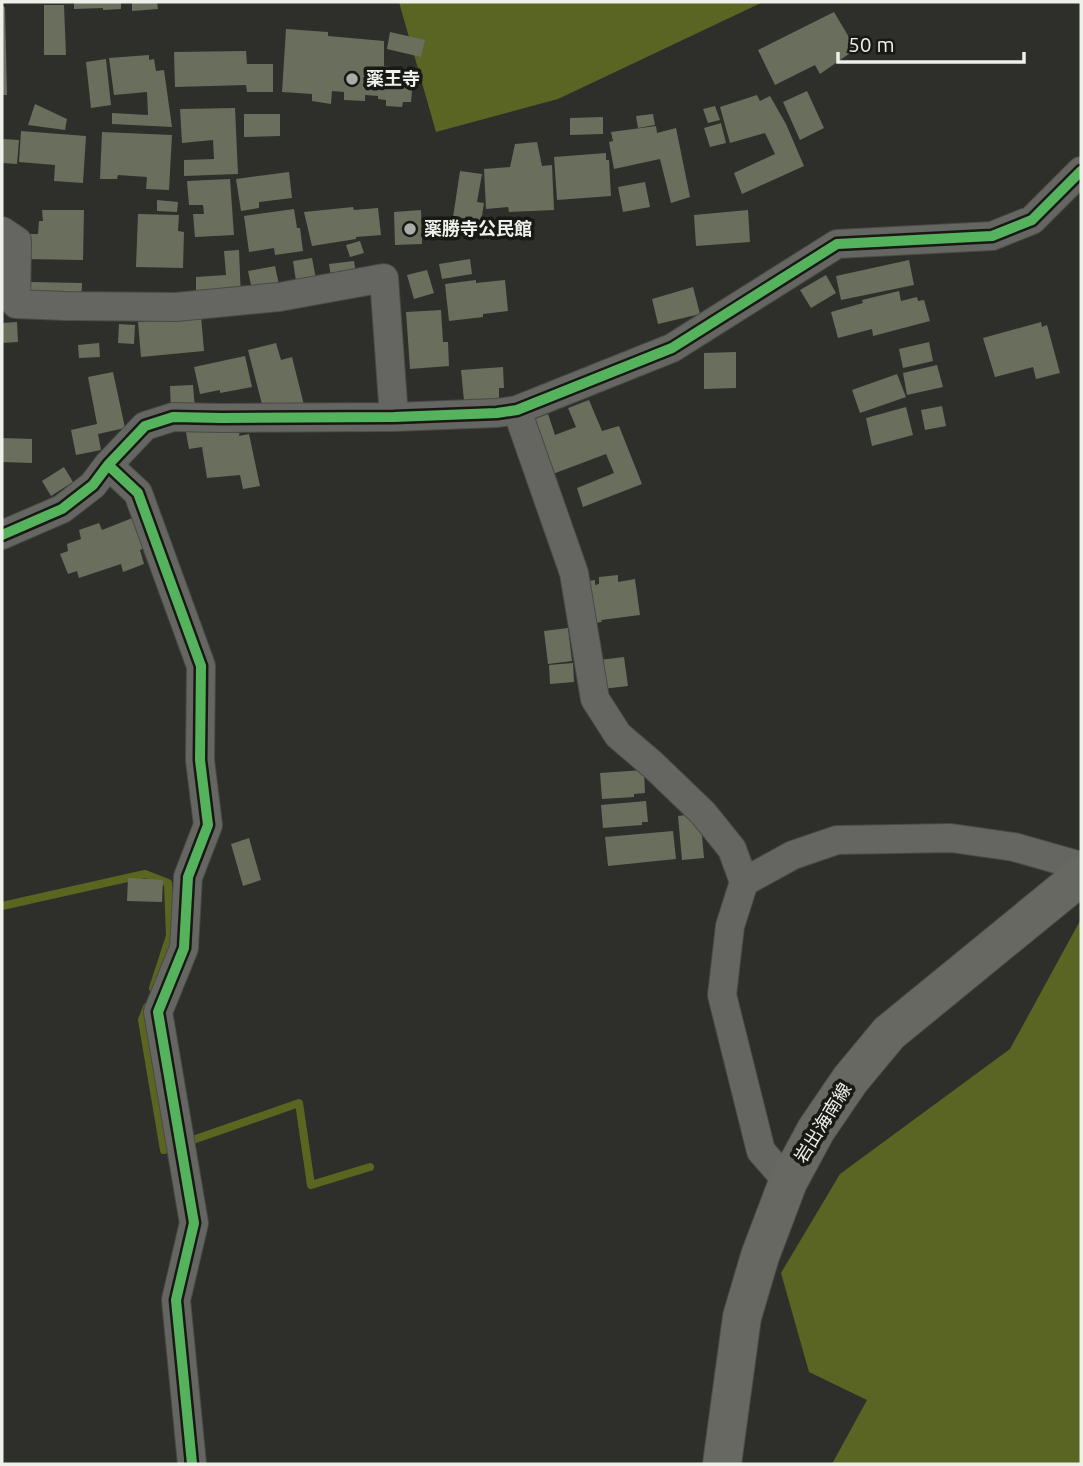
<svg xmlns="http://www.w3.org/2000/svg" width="1083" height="1466" viewBox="0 0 1083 1466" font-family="Ubuntu,'Noto Sans JP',sans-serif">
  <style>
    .forest { fill: #5a6524 }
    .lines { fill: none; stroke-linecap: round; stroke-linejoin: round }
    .stream { stroke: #5a6620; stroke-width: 8 }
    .building { fill: #6a6e5d }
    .street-casing { stroke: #4a4a47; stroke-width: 30 }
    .primary-casing { stroke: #4a4a47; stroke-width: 40 }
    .street { stroke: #656662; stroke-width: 28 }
    .primary { stroke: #666861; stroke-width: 38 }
    .cycleway-casing { stroke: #181915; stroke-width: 15 }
    .cycleway { stroke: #56b35d; stroke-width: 10 }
    .poi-dot { fill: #abaca7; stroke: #181915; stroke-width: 2.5 }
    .labels { text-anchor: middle; stroke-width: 7; stroke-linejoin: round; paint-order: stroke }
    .poi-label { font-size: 18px; font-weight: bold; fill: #eef0ea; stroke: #181915; text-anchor: start }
    .street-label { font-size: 18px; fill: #eef0ea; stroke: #181915 }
  </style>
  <rect width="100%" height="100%" fill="#2e2f2b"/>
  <path class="forest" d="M399,2H763L558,99L436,132Z
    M1081,919V1464H832L867,1400L809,1372L781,1273L840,1174L1010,1049Z"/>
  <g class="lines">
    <path class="stream" d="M2,906L145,874L168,883L170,936L153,988
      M147,1007L142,1020L164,1150L299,1103L311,1185L370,1167"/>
  </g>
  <path class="building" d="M74,2H121V9L103,10V8L74,9Z
    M132,2H157L158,9L132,11Z
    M44,5H64L66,55H44Z
    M2,7H5L7,95H2Z
    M834,12L856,49L820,74L815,65L775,85L758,50Z
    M286,29L328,32V36L384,41V66L414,69L411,102H403L402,107L386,106V100L378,99V96L365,95V101L344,100V92L332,91L331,104L312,101V94L282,92Z
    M390,32L425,40L421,57L387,49Z
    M246,51L247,64H273V92H247L246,85L175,87L174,52Z
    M149,55V60L154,59L156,71L164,70L172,127L112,124V113L148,115L147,92L114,95L109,58Z
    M106,59L111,105L91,108L86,62Z
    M807,91L824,128L800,140L783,102Z
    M757,95L760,101L770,96L786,124L804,166L742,194L734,173L775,154L765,133L730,143L720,107Z
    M35,104L67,119L65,130L28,125Z
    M715,106L720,120L708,123L703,109Z
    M235,108L238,174L184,176V160L214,159L213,140L182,143L180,109Z
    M244,114H280V136L244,137Z
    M653,114L655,125L638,128L636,116Z
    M603,117V134L570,135V118Z
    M721,123L726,143L710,147L704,128Z
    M656,126L657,133L676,128L690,197L671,203L660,159L614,169L609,142L613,141L611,132Z
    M21,131L86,136L83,183L54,181L55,165L19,162Z
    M102,132L172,135L169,190L146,189L147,177L118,175L117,179H100Z
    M2,139L19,140L17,164L2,163Z
    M537,142L542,166L552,165L554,210L509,212L508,207L486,209L484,169L510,167L515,144Z
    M606,153V160H609L611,196L557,200L554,157Z
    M460,171L482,174L477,202L484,203L480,228L452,224Z
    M289,172L292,198L259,202V208L241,211L236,179Z
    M230,179L234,235L195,237L193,214H204L203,205H189L187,181Z
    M645,182L650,207L623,212L618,187Z
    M157,200L178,202L177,212L157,211Z
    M353,207L354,210L378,208L381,235L356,237V239L312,246L304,212Z
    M294,209L297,228H300L303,251L275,255L274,248L249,252L244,216Z
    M42,210H84L83,260L23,259L24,234H38L39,221H43Z
    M421,210L422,244L395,245L394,212Z
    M748,210L750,242L696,246L694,215Z
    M138,214L179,215L178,231L184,232L183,268L136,267Z
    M360,241L364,253L350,257L346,245Z
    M239,250L241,298L196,300V277L226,275L224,251Z
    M312,258L317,284L297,288L293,261Z
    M470,259L472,274L442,279L439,264Z
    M909,260L914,285L841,300L836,276Z
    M354,261L356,274L331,277L329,264Z
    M275,266L281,294L254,299L248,271Z
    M427,270L434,293L414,299L407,275Z
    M826,275L836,293L811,308L800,290Z
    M476,280V283L505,280L508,311L483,314V317L449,321L445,284Z
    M30,282L82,283L81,310L30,309Z
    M693,287L700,314L658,324L652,299Z
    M899,291L901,301L917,297L918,301L924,300L930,321L873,336L872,329L838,338L831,312L863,303L862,300Z
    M441,310L443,342H448L449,366L410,369L406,312Z
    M201,316L204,351L141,357L138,322Z
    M17,322L18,342L2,343V323Z
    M1041,322L1042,327L1047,325L1060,373L1036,379L1033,367L995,377L983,338Z
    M119,324L135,325L134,344L118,343Z
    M929,342L933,361L903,368L899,349Z
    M99,343L100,357L79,358L78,345Z
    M276,343L281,360L292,357L304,405L265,416L248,350Z
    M736,352V388L704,389V353Z
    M245,356L252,387L220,393V390L200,394L194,367Z
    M937,365L943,387L907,395L903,373Z
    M503,367L504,388H499V398L464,401L461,370Z
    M113,372L125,428L98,434L101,450L76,455L71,430L97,424L88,377Z
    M897,374L906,397L860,413L852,390Z
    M193,385L195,409L171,411L170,386Z
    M589,400L602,431L619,426L642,484L583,507L577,488L614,473L606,454L550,475L530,421L548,414L555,435L576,427L568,408Z
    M942,406L946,426L925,430L921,410Z
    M906,407L913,435L872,446L866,418Z
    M185,427L240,430L239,436L249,434L260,486L243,489L240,475L207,478L202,447L189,449Z
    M2,438L32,439V463L2,462Z
    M64,467L73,482L51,496L42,481Z
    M135,517L145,548L140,550L144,564L123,572L121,564L79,578L77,571L68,574L60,554L68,551L67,544L81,539L79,530L99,523L102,530Z
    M618,575V582L635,579L640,615L601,620L602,622L585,624L580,582L595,580V585L599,584V577Z
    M568,628L572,661L548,664L544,631Z
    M624,657L628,686L602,689L599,660Z
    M573,663L574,682L550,684L549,665Z
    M644,770L645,793L634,794V797L602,799L600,773Z
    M646,801L648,822H642V825L603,828L601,805Z
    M700,813L704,858L682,860L678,816Z
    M673,831L676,859L608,866L605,837Z
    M249,838L261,880L243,886L231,844Z
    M128,878L163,880L162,902L127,901Z"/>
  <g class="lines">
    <defs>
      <path id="street" d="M2,231L17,241L16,304L65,306L176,307L279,297L384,278L394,417
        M517,410L574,573L595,699L618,735L653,765L703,813L732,849L744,882
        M108,465L138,493L201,666L200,760L208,825L188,877L184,948L158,1012L194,1223L176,1300L192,1464
        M2,535L62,509L93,485L108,465L145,426L173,417L222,418L394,417L497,413L517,410L672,348L837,244L992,236L1032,220L1081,171
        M788,1182L761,1151L722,995L730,926L744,882L793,855L837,840L951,838L1014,847L1081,866"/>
      <path id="primary" d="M722,1464L742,1317L760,1256L788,1182L816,1130L850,1080L889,1033L1081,876"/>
    </defs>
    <use href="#street" class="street-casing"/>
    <use href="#primary" class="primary-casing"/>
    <use href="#street" class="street"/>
    <use href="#primary" class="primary"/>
    <defs>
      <path id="cycleway" d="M108,465L138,493L201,666L200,760L208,825L188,877L184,948L158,1012L194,1223L176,1300L192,1464
        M2,535L62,509L93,485L108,465L145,426L173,417L222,418L394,417L497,413L517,410L672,348L837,244L992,236L1032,220L1081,171"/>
    </defs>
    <use href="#cycleway" class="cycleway-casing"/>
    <use href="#cycleway" class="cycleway"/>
  </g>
  <g class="poi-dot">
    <circle cx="352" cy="79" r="7"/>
    <circle cx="410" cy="229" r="7"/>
  </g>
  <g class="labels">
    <g class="poi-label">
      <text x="366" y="85">薬王寺</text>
      <text x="424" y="235">薬勝寺公民館</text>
    </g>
    <g class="street-label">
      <text transform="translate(823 1123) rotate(-58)" y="6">岩出海南線</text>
    </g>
  </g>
  <rect width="1083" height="1466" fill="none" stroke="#eef0ea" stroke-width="7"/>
  <path d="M838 52v10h186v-10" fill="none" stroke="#eef0ea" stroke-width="3.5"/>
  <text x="848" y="52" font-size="21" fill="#eef0ea" stroke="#181915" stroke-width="5" paint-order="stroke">50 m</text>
</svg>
